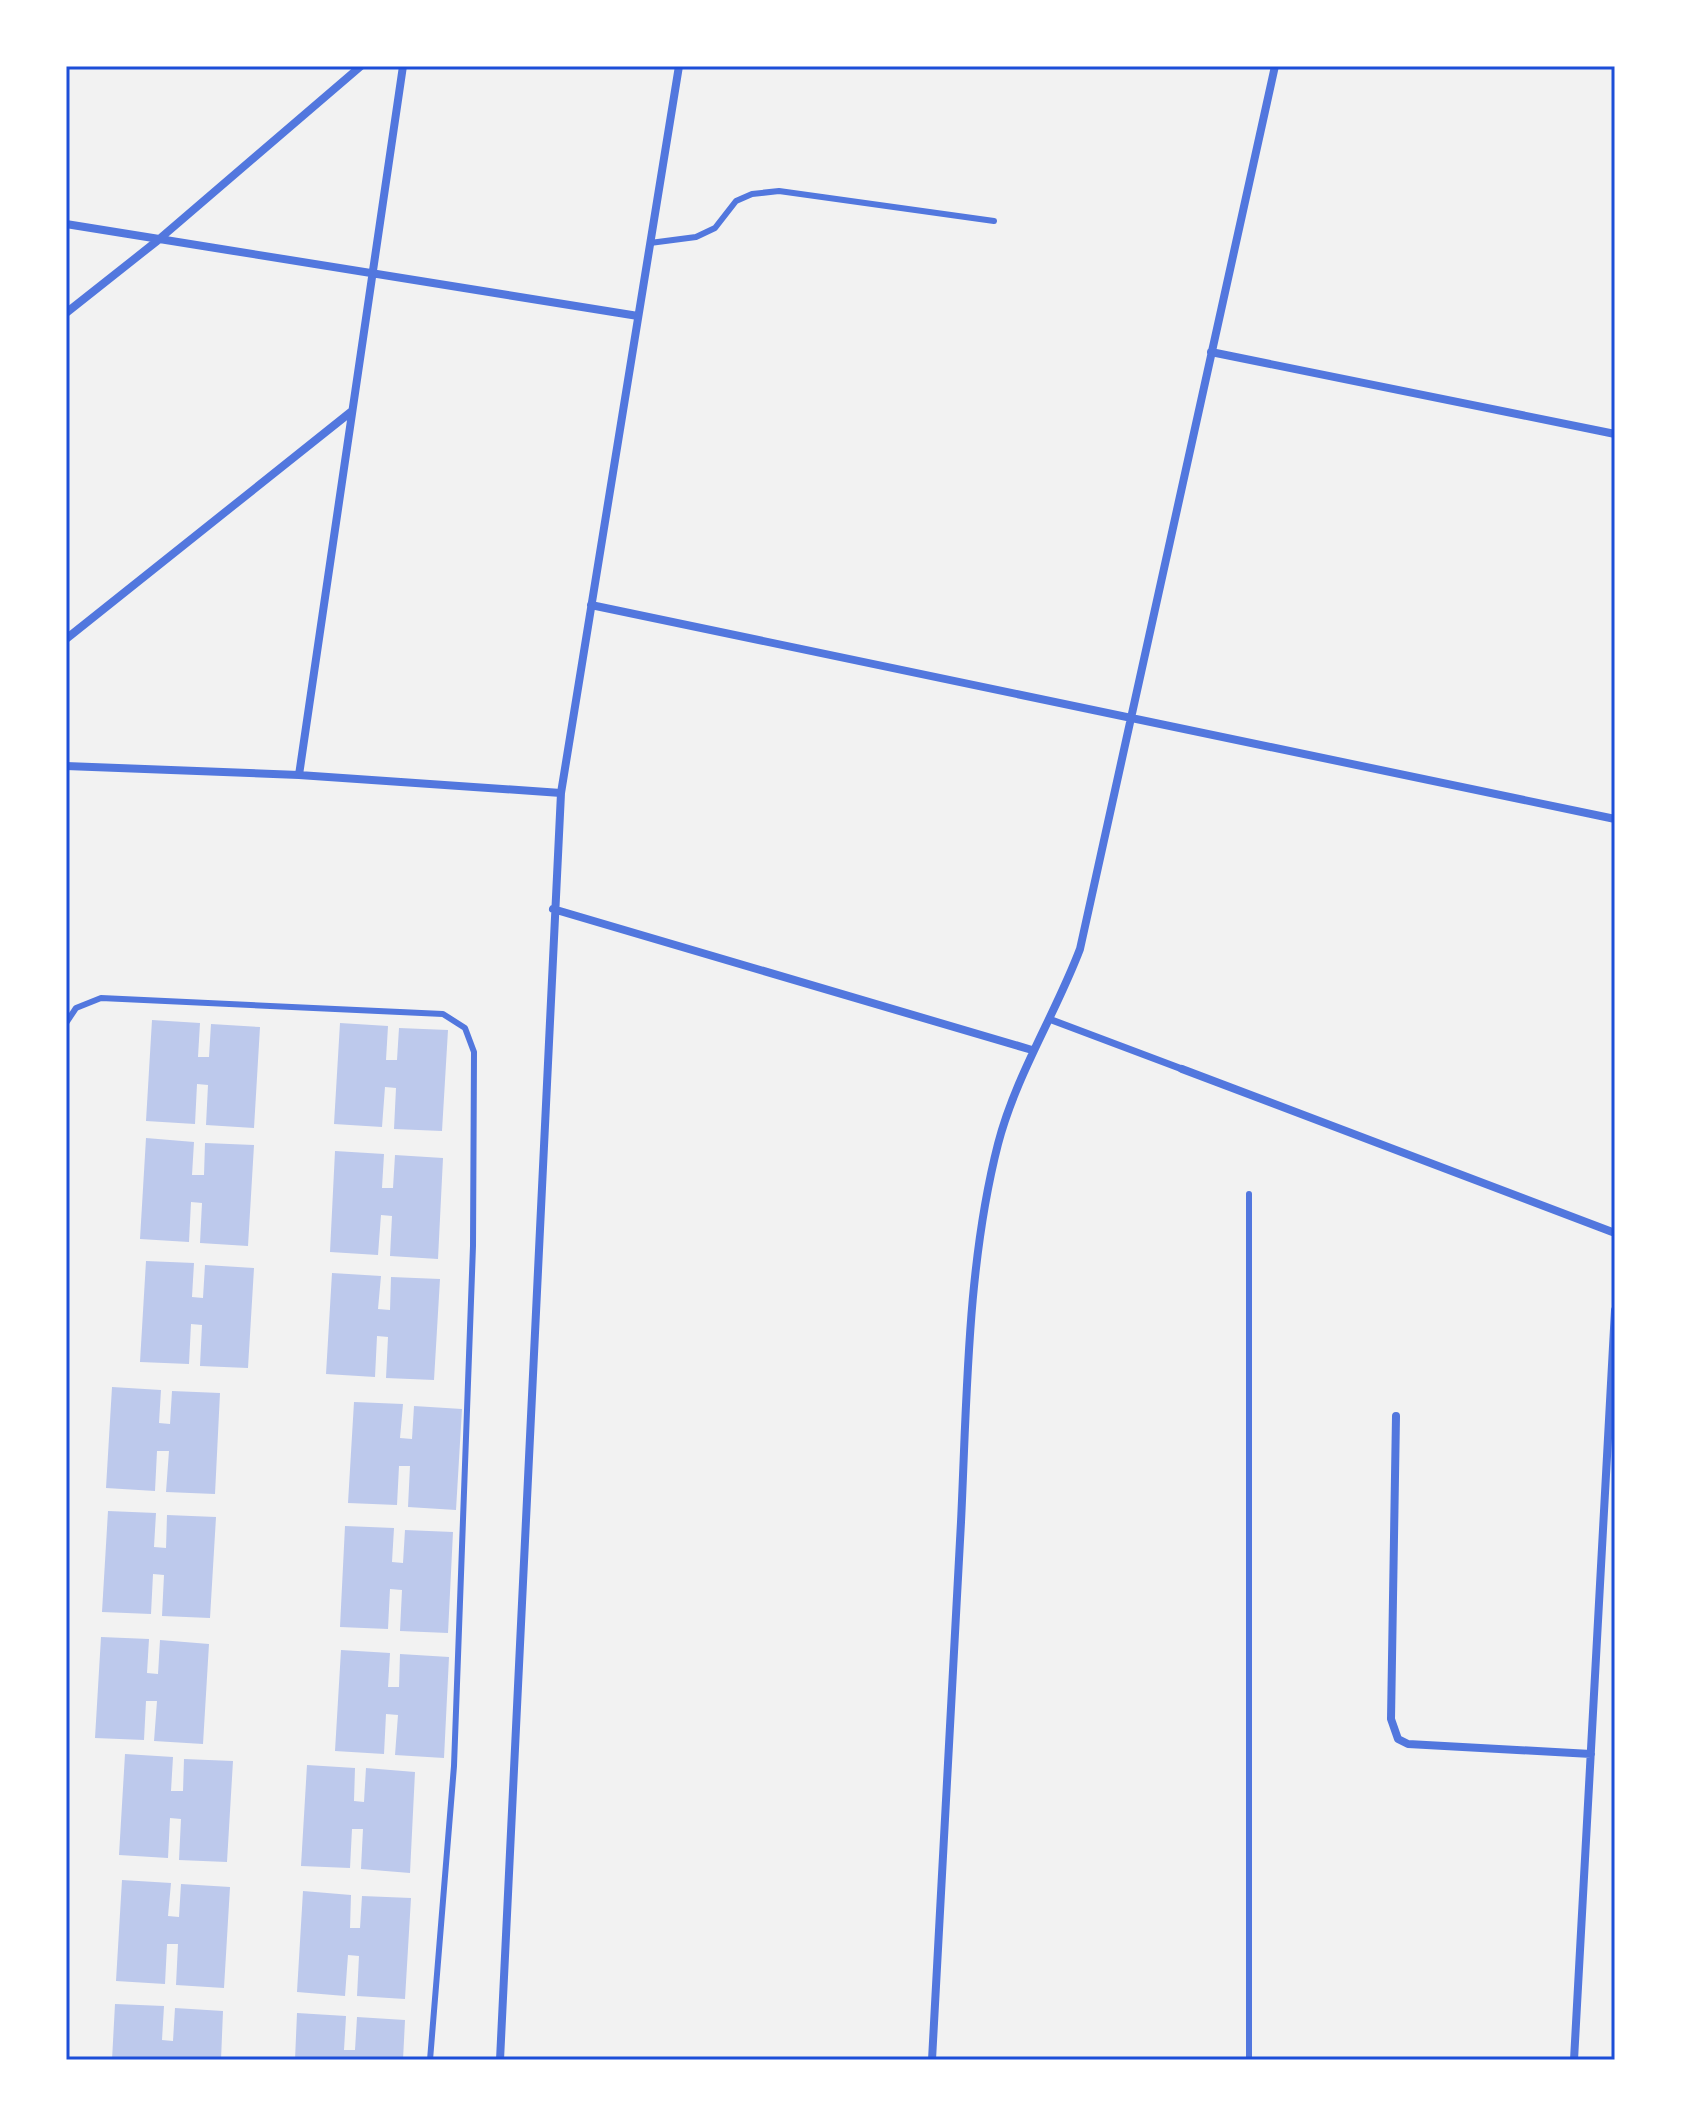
<svg xmlns="http://www.w3.org/2000/svg" width="1681" height="2126" viewBox="0 0 1681 2126" font-family="'Varela Round',sans-serif">
  <style>
    .building { fill: #bdc9ec }
    .lines { fill: none; stroke-linecap: round; stroke-linejoin: round }
    .service { stroke: #5277de; stroke-width: 6 }
    .pedestrian { stroke: #5277de; stroke-width: 7 }
    .minor { stroke: #5277de; stroke-width: 8 }
    .neatline { fill: none; stroke: #1d4ed8; stroke-width: 3 }
  </style>
  <rect width="100%" height="100%" fill="#f2f2f2"/>
  <path class="building" d="M152,1020L200,1023L198,1057H209L211,1024L260,1027L254,1128L206,1125L208,1085L197,1084L195,1124L146,1121Z
    M340,1023L388,1026L386,1060H397L399,1028L448,1030L442,1131L394,1129L396,1088L385,1087L382,1127L334,1124Z
    M146,1138L194,1142L192,1175H204L205,1143L254,1145L248,1246L200,1243L202,1203L191,1202L189,1242L140,1239Z
    M335,1151L384,1154L382,1188H393L395,1155L443,1158L438,1259L390,1256L392,1216L381,1215L378,1255L330,1252Z
    M146,1261L194,1263L192,1297L203,1298L205,1265L254,1268L248,1368L200,1366L202,1325L191,1324L189,1364L140,1362Z
    M332,1273L381,1276L378,1309L390,1310L391,1277L440,1279L434,1380L386,1378L388,1337L377,1336L375,1377L326,1374Z
    M112,1387L161,1390L159,1423L170,1424L172,1391L220,1393L215,1494L166,1492L169,1451H157L155,1491L106,1488Z
    M354,1402L403,1404L400,1438L412,1439L414,1406L462,1409L456,1510L408,1507L410,1466H399L397,1505L348,1503Z
    M108,1511L156,1513L154,1547L166,1548L167,1515L216,1517L210,1618L162,1616L164,1575L153,1574L151,1614L102,1612Z
    M345,1526L394,1528L392,1562L403,1563L405,1530L453,1532L448,1633L400,1631L402,1590L390,1589L388,1629L340,1627Z
    M101,1637L149,1639L147,1673L158,1674L160,1640L209,1644L203,1744L154,1741L157,1701H146L144,1740L95,1738Z
    M341,1650L390,1653L388,1687H399L400,1654L449,1657L444,1758L395,1755L398,1715L386,1714L384,1754L335,1751Z
    M125,1754L173,1757L171,1791H183L184,1759L233,1761L227,1862L179,1860L181,1819L170,1818L168,1858L119,1855Z
    M307,1765L355,1768L354,1801L364,1802L366,1768L415,1772L410,1873L361,1869L363,1829H352L350,1868L301,1866Z
    M122,1880L171,1883L168,1916L179,1917L181,1884L230,1887L224,1988L176,1985L178,1944H167L165,1984L116,1981Z
    M303,1891L351,1895L350,1928H360L362,1896L411,1898L405,1999L357,1996L359,1956L348,1955L345,1996L297,1992Z
    M115,2004L164,2006L162,2040L173,2041L175,2008L223,2011L221,2060H112Z
    M297,2013L346,2016L344,2050H355L357,2017L405,2020L403,2060H295Z"/>
  <g class="lines">
    <path class="service" d="M650,243L696,237L715,228L736,201L752,194L779,191L994,221
      M66,1023L76,1008L101,998L443,1014L465,1028L474,1052L473,1246L454,1766L430,2060
      M1249,1194V2060"/>
    <path class="pedestrian" d="M1049,1019L1182,1069"/>
    <path class="minor" d="M66,224L638,316
      M66,313L157,241L361,66
      M1211,352L1615,434
      M591,605L1615,819
      M66,639L352,411
      M66,766L299,775L561,793
      M299,775L403,66
      M553,909L1032,1050
      M1182,1069L1615,1233
      M1396,1416L1391,1719L1398,1739L1408,1744L1591,1754
      M500,2060L561,793L679,66
      M932,2060C941,1881 951,1702 961,1522C967,1397 967,1265 998,1144C1016,1075 1055,1015 1080,949L1275,66
      M1574,2060L1615,1310"/>
  </g>
  <rect width="1681" height="2126" fill="none" stroke="#ffffff" stroke-width="136"/>
  <rect x="68" y="68" width="1545" height="1990" class="neatline"/>
</svg>
